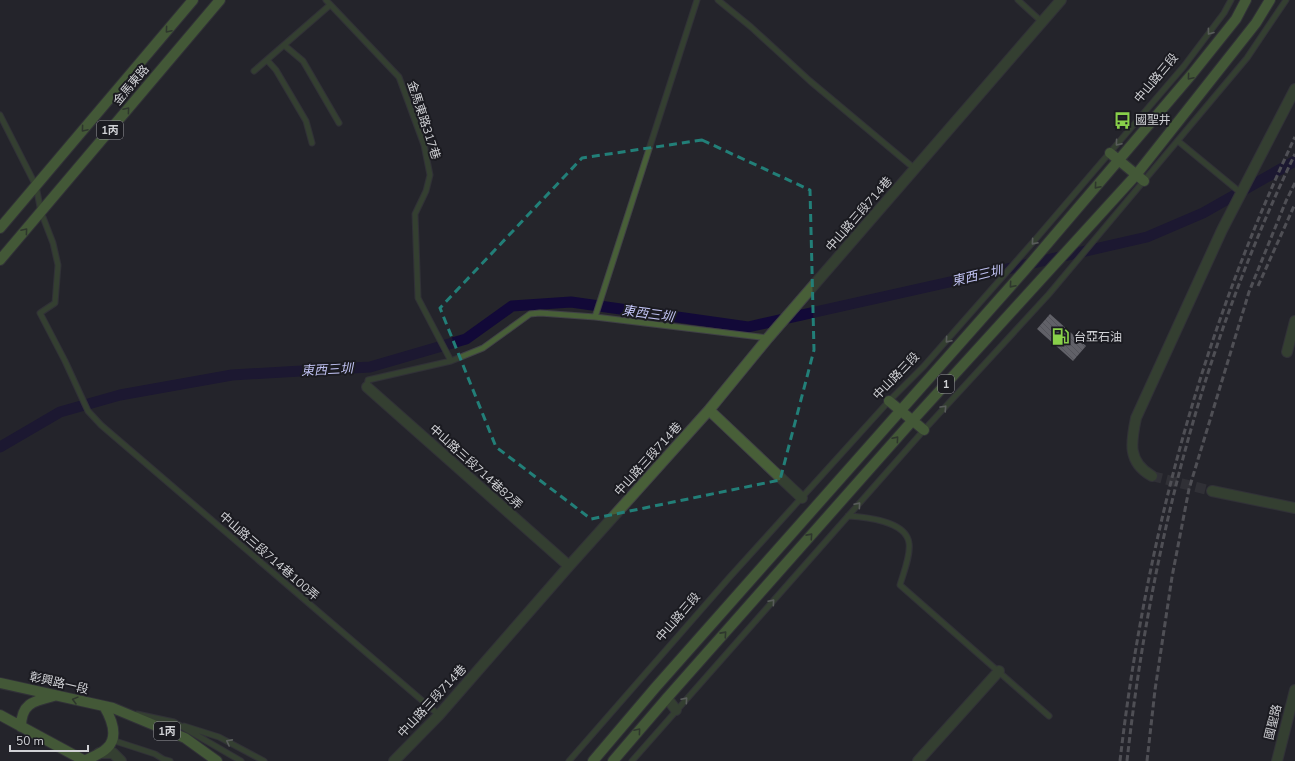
<svg xmlns="http://www.w3.org/2000/svg" width="1295" height="761" viewBox="0 0 1295 761" font-family="'Nunito Sans','Noto Sans TC',sans-serif">
  <style>
    .lines { fill: none; stroke-linecap: round; stroke-linejoin: round }
    .canal { stroke: #120938; stroke-width: 11 }
    .building { fill: url(#building-back-hatch) }
    .minor-tunnel { stroke: #3f3f44; stroke-width: 10; stroke-dasharray: 10 5; stroke-linecap: butt }
    .service-casing { stroke: #404146; stroke-width: 7 }
    .minor-casing { stroke: #404146; stroke-width: 12 }
    .primary-casing { stroke: #404146; stroke-width: 12 }
    .service { stroke: #485f38; stroke-width: 5 }
    .minor { stroke: #485f38; stroke-width: 10 }
    .primary { stroke: #699745; stroke-width: 10 }
    .rail { stroke: #838388; stroke-width: 3; stroke-dasharray: 6 3; stroke-linecap: butt }
    .oneway { stroke: #3a4d2f }
    .oneway2 { stroke: #9aa396 }
    .marked { fill: none; stroke: #227f78; stroke-width: 3; stroke-dasharray: 8 5; stroke-linejoin: round }
    .labels { text-anchor: middle; stroke-width: 4; stroke-linejoin: round; paint-order: stroke }
    .shield { fill: #1b1b21; stroke: #9a9a9f; stroke-width: 1 }
    .shield-label { font-size: 11px; font-weight: bold; fill: #d0d1d5 }
    .street-label { font-size: 12px; fill: #d0d1d5; stroke: #1b1b21 }
    .poi-label { font-size: 12px; fill: #d0d1d5; stroke: #1b1b21; text-anchor: start }
    .water-label { font-size: 13px; font-style: italic; fill: #c0c2f3; stroke: #1b1b21 }
  </style>
  <defs>
    <pattern id="building-back-hatch" width="6" height="6" patternUnits="userSpaceOnUse"><rect width="6" height="6" fill="#aaaab2"/><path d="M-1 5l2 2M0 0l6 6M5-1l2 2" fill="none" stroke="#8f8f96"/></pattern>
  </defs>
  <rect width="100%" height="100%" fill="#25252b"/>
  <g class="lines">
    <path class="canal" d="M0,447L60,412L120,395L232,375L370,367L466,339L512,306L571,302L748,327L972,277L1147,237L1203,213L1295,161"/>
  </g>
  <path class="building" d="M1050,314L1086,346L1073,361L1037,329Z"/>
  <g class="lines">
    <path class="minor-tunnel" d="M1152,476L1212,491"/>
    <defs>
      <path id="service" d="M326,0L399,77L424,145L430,175L426,191L415,214L418,298L451,361
        M718,0L751,27L810,81L915,169
        M1018,0L1042,22
        M284,45L303,61L339,123
        M267,60L276,70L306,121L312,143
        M254,71L330,5
        M0,115L36,186L41,212L53,243L58,265L55,303L40,313L65,361L88,411L101,425L439,715
        M1178,141L1241,193
        M595,317L697,0
        M367,387L368,380L451,361L483,348L530,314L540,313L595,317L768,338
        M848,516C865,517 906,521 909,543C911,555 903,574 900,585L1049,716
        M137,714L174,722L241,761
        M184,726L219,737L264,761
        M112,740L155,754L163,759L170,761
        M569,761L728,579L889,401L924,366L1034,241L1184,66L1224,13L1231,0
        M632,761L924,430L1049,294L1247,58L1286,0"/>
      <path id="minor" d="M1287,352L1295,321
        M367,387L569,566
        M709,410L802,498
        M1152,476C1127,462 1131,442 1136,418L1222,230L1295,89
        M1212,491L1295,508
        M667,698L676,710
        M99,753H113L121,761
        M394,761L439,715L569,566L709,410L768,338L1061,0
        M918,761L999,671
        M1277,761L1295,690"/>
      <path id="primary" d="M1110,153L1144,181
        M0,228L193,0
        M0,260L220,0
        M889,401L924,430
        M0,683L113,708L185,738L217,761
        M0,715L85,761
        M21,727C21,703 34,701 54,696
        M84,761C92,757 101,754 107,748C119,737 111,718 104,706
        M593,761L655,688L1025,270L1192,74L1236,19L1246,0
        M613,761L667,698L913,420L1136,175L1256,23L1270,0"/>
    </defs>
    <use href="#service" class="service-casing"/>
    <use href="#minor" class="minor-casing"/>
    <use href="#primary" class="primary-casing"/>
    <use href="#service" class="service"/>
    <use href="#minor" class="minor"/>
    <use href="#primary" class="primary"/>
    <path class="rail" d="M1258,286L1295,204
      M1120,761C1145,544 1201,335 1295,137
      M1127,761C1150,551 1203,345 1295,154
      M1147,761L1155,690L1172,577L1189,489L1249,292L1286,201L1295,183"/>
  </g>
  <defs><path id="oneway-chevron" d="M-2-3.5L2.5 0L-2 3.5" fill="none" stroke-width="1.6" stroke-linecap="round" stroke-linejoin="round"/></defs>
  <g class="oneway">
    <use href="#oneway-chevron" transform="translate(168 30) rotate(130)"/>
    <use href="#oneway-chevron" transform="translate(1190 77) rotate(130)"/>
    <use href="#oneway-chevron" transform="translate(127 110) rotate(-50)"/>
    <use href="#oneway-chevron" transform="translate(84 129) rotate(130)"/>
    <use href="#oneway-chevron" transform="translate(1097 186) rotate(131)"/>
    <use href="#oneway-chevron" transform="translate(25 231) rotate(-50)"/>
    <use href="#oneway-chevron" transform="translate(1012 285) rotate(131)"/>
    <use href="#oneway-chevron" transform="translate(896 439) rotate(-49)"/>
    <use href="#oneway-chevron" transform="translate(810 536) rotate(-48)"/>
    <use href="#oneway-chevron" transform="translate(724 634) rotate(-48)"/>
    <use href="#oneway-chevron" transform="translate(75 700) rotate(-165)"/>
    <use href="#oneway-chevron" transform="translate(638 731) rotate(-50)"/>
  </g>
  <g class="oneway2">
    <use href="#oneway-chevron" transform="translate(1210 32) rotate(127)"/>
    <use href="#oneway-chevron" transform="translate(1118 143) rotate(130)"/>
    <use href="#oneway-chevron" transform="translate(1034 242) rotate(131)"/>
    <use href="#oneway-chevron" transform="translate(948 340) rotate(131)"/>
    <use href="#oneway-chevron" transform="translate(944 408) rotate(-47)"/>
    <use href="#oneway-chevron" transform="translate(858 505) rotate(-49)"/>
    <use href="#oneway-chevron" transform="translate(772 602) rotate(-49)"/>
    <use href="#oneway-chevron" transform="translate(685 700) rotate(-49)"/>
    <use href="#oneway-chevron" transform="translate(229 742) rotate(-152)"/>
  </g>
  <path d="M0 0H1295V761H0ZM702,140L810,190L814,350L780,480L591,519L496,447L440,308L582,158Z" fill="#25252b" fill-opacity=".55" fill-rule="evenodd"/>
  <path class="marked" d="M702,140L810,190L814,350L780,480L591,519L496,447L440,308L582,158Z"/>
  <defs>
    <symbol id="bus-bare" viewBox="-9 -9 18 18"><path d="M-5-6H5V4H4V6H2V4H-2V6H-4V4H-5ZM-3.5-4V0h7V-4ZM-3.5 1.2v1.5H-2V1.2ZM2 1.2v1.5H3.5V1.2Z" fill="#88cf4a" stroke="#1b1b21" stroke-width="2.5" paint-order="stroke"/></symbol>
    <symbol id="fuel-bare" viewBox="-9 -9 18 18"><path d="M-5.5-6h7V0h2V4h1.3V-2.5L3-4.5l.8-.8L6-3V5H2.5V1h-1V6h-7ZM-4.2-4.7v3.2H.2V-4.7Z" fill="#88cf4a" stroke="#1b1b21" stroke-width="2.5" paint-order="stroke"/></symbol>
  </defs>
  <g fill-rule="evenodd">
    <use href="#bus-bare" x="1110" y="108" width="25" height="25"/>
    <use href="#fuel-bare" x="1048" y="324" width="25" height="25"/>
  </g>
  <g class="labels">
    <g class="shield">
      <rect x="97" y="121" width="26" height="18" rx="3"/>
      <rect x="938" y="375" width="16" height="18" rx="3"/>
      <rect x="154" y="722" width="26" height="18" rx="3"/>
    </g>
    <g class="shield-label">
      <text x="110" y="134">1丙</text>
      <text x="946" y="388">1</text>
      <text x="167" y="735">1丙</text>
    </g>
    <g class="street-label">
      <text transform="translate(1156 78) rotate(-50)" y="4">中山路三段</text>
      <text transform="translate(131 85) rotate(-50)" y="4">金馬東路</text>
      <text transform="translate(424 120) rotate(72)" y="4">金馬東路317巷</text>
      <text transform="translate(859 214) rotate(-49)" y="4">中山路三段714巷</text>
      <text transform="translate(896 376) rotate(-46)" y="4">中山路三段</text>
      <text transform="translate(648 459) rotate(-48)" y="4">中山路三段714巷</text>
      <text transform="translate(476 467) rotate(42)" y="4">中山路三段714巷82弄</text>
      <text transform="translate(269 556) rotate(41)" y="4">中山路三段714巷100弄</text>
      <text transform="translate(678 617) rotate(-49)" y="4">中山路三段</text>
      <text transform="translate(59 683) rotate(13)" y="4">彰興路一段</text>
      <text transform="translate(432 701) rotate(-47)" y="4">中山路三段714巷</text>
      <text transform="translate(1273 722) rotate(-76)" y="4">國聖路</text>
    </g>
    <g class="poi-label">
      <text x="1135" y="124">國聖井</text>
      <text x="1074" y="341">台亞石油</text>
    </g>
    <g class="water-label">
      <text transform="translate(977 275) rotate(-13)" y="5">東西三圳</text>
      <text transform="translate(648 313) rotate(8)" y="5">東西三圳</text>
      <text transform="translate(327 369) rotate(-3)" y="5">東西三圳</text>
    </g>
  </g>
  <path d="M10 745v6h78v-6" fill="none" stroke="#d0d1d5" stroke-width="2"/>
  <text x="16" y="745" font-size="12" fill="#d0d1d5" stroke="#1b1b21" stroke-width="3" paint-order="stroke">50 m</text>
</svg>
